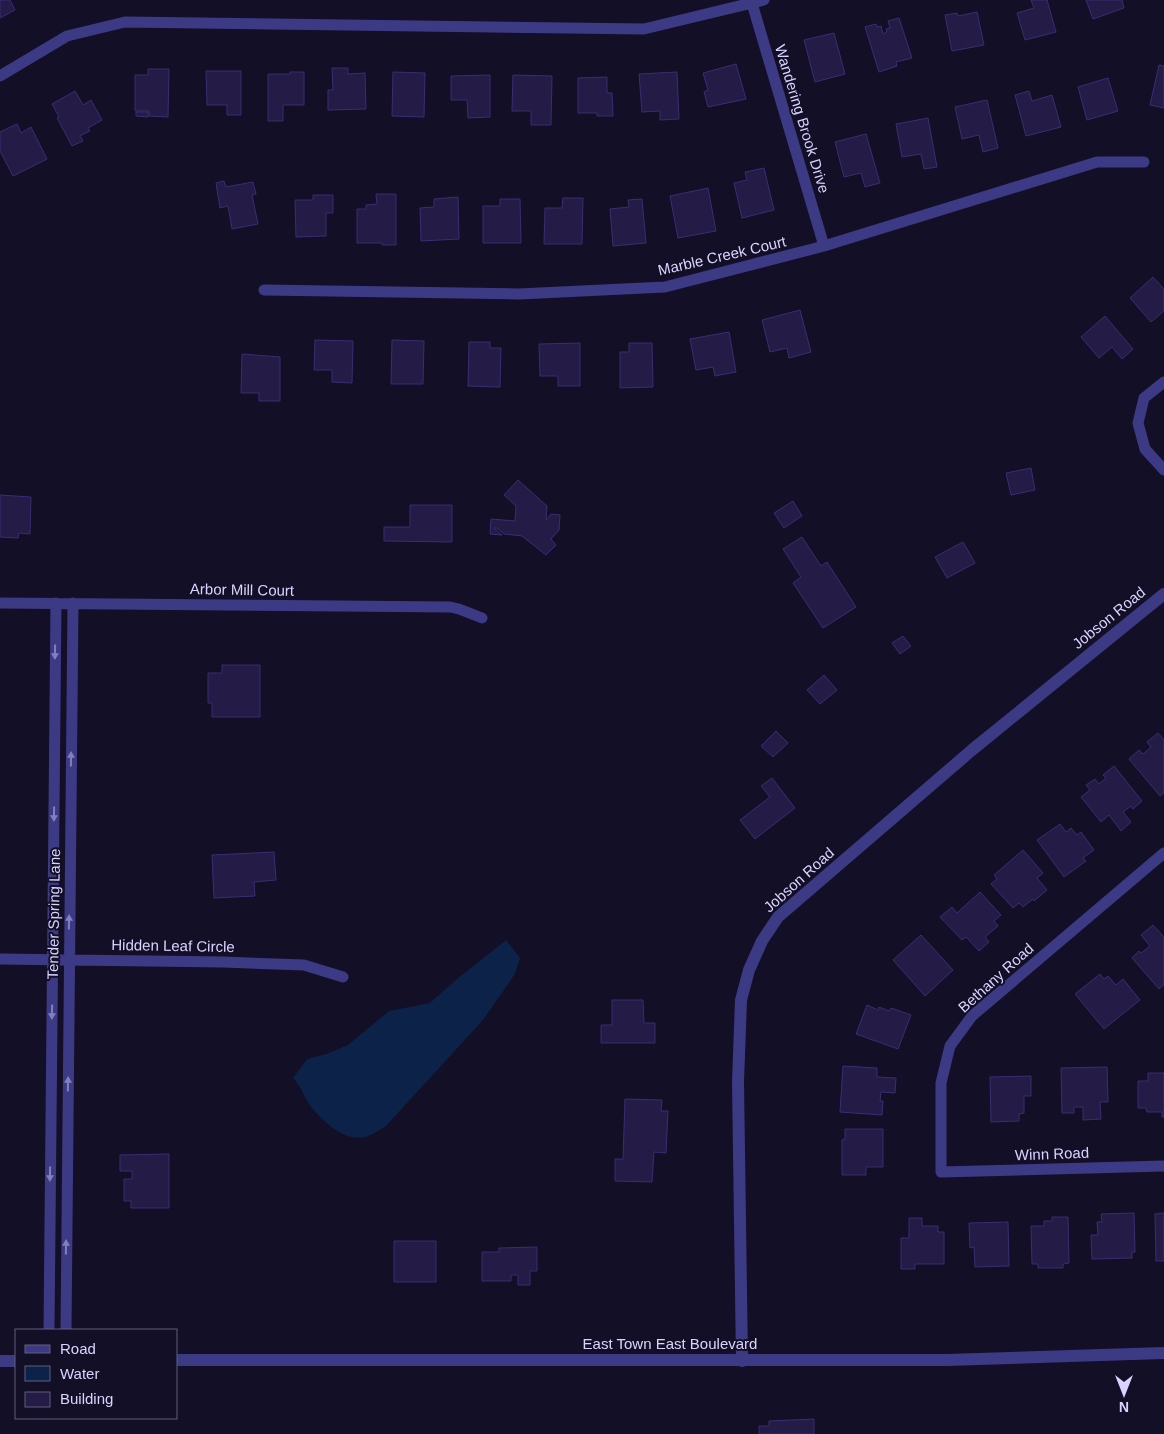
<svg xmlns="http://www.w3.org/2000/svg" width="1164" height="1434" viewBox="0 0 1164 1434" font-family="Helvetica,sans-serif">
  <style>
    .water { fill: #0c2248 }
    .building { fill: #241b47; stroke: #3b2d73 }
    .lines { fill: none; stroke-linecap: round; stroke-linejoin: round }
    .minor { stroke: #3d3a85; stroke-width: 11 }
    .tertiary { stroke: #3d3a85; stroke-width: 12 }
    .oneway { fill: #837fbc }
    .labels { text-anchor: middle; stroke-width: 4; stroke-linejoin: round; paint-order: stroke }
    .street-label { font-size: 15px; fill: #d9d4ff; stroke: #130f26 }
  </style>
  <rect width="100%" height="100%" fill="#130f26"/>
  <path class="water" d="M506,940L520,958L515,974L483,1020L386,1126C379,1130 373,1135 365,1137C344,1142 324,1122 311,1107C304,1097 302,1088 293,1078L307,1059L326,1054L348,1045L389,1011L430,1003L457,979Z"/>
  <path class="building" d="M0,0H10L15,10L0,18Z
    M1031,0H1047L1056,32L1025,40L1017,13L1034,8Z
    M1086,0H1122L1124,8L1093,19Z
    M977,12L984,45L952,51L945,15L957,13L958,16Z
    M899,18L912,58L896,62L897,66L879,72L865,27L876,24L877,27L881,26L883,34L887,32L886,29L890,28L888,21Z
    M834,33L845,74L815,82L804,40Z
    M736,64L746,99L708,107L704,92L708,90L703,73Z
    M1159,65L1164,66V108L1150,105Z
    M332,68H348V74L365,73L366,109L328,110V90H333Z
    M148,69H169L168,117L149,116V111H135V75H148Z
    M206,71H241V115H227V105H207Z
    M290,72H304V105H283V121H268V74H290Z
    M393,72L425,73L424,117L392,116Z
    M677,72L679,119L660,120V111L642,112L639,74Z
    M490,75V117L468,118L467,100H451V76Z
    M513,75L552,76L551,125H531V111H512Z
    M607,77V93H612L613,116H597V113H578V78Z
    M1108,78L1118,111L1087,120L1078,87Z
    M75,91L83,105L91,100L102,120L88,128L90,131L80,136L83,141L72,146L57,118L59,117L52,104Z
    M1029,91L1032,101L1052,95L1061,127L1026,136L1015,95Z
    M987,100L998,148L983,152L979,135L962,139L955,107Z
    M136,112H148V117L136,116Z
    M928,118L937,167L924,169L921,154L902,157L896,124Z
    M17,124L21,133L31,127L47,159L13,176L0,151V132Z
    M866,134L880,183L865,187L861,173L844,177L835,142Z
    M764,168L774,210L742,218L734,183L747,180L745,172Z
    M224,181L226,187L253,182L256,194L252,195L258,224L232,229L228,206L220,208L216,183Z
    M708,188L716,231L678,238L670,196Z
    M376,194H396V245H382V243H357V209H366V205L377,204Z
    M313,195H333V213H326V236L296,237L295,200H313Z
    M458,197L459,239L421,241L420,208L434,207V199Z
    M563,198H583L582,244H544L545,208H562Z
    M500,199H520L521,243H483V206H500Z
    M642,199L646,243L613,246L610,209L629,207L628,200Z
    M1153,277L1164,289V311L1151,322L1130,298Z
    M800,310L811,352L789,358L787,348L770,352L762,320Z
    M1105,316L1133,349L1122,359L1112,347L1099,358L1081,337Z
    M729,332L736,372L715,376L713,367L696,370L690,339Z
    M315,340L353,341L352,383L332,382V370H314Z
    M392,340L424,341L423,384H391Z
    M469,342H490V348H501L500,387L468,386Z
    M580,343V386H558V376H540L539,344Z
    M629,343H652L653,387L620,388V352H629Z
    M242,354L280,357V401H259V393H241Z
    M1031,468L1035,490L1011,495L1006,473Z
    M518,480L547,506L546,520L551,514L560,515L559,530L551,539L556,545L546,555L522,536L504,534L497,528H494L502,535L490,534L491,519L515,521L516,506L504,495Z
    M0,495L31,497L30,534L19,533L18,538L0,537Z
    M793,501L802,516L784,528L774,513Z
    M410,505H452V542L384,541V527H410Z
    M802,537L821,566L827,562L856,607L823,628L793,583L801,577L783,549Z
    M963,542L975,563L947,578L935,557Z
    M903,636L911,646L900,654L892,643Z
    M222,665H260V717H212V703H208V673H222Z
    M824,675L837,690L820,704L807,690Z
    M776,731L788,743L773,757L761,746Z
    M1158,733L1164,740V793L1160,796L1129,759L1139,750L1143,754L1151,747L1147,742Z
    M1114,766L1142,801L1133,809L1131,806L1123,812L1131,822L1121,831L1109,815L1101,822L1081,797L1090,790L1086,785L1095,779L1099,784L1106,778L1103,775Z
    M772,778L795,808L755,839L740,820L770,797L761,786Z
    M1060,824L1066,832L1071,828L1077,835L1081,832L1094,850L1083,858L1086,861L1064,877L1037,840Z
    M1023,850L1043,873L1037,878L1047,890L1034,901L1033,899L1023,907L1019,903L1013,908L991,884L997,879L994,875Z
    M274,852L276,880L254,882L255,896L214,898L212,855Z
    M980,892L1001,915L994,921L998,926L985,937L989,942L979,951L966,937L962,940L940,917L952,907L957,913Z
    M1153,925L1164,937V985L1159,989L1132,958L1139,951L1141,953L1150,946L1141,935Z
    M921,935L953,970L925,996L893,960Z
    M1100,974L1104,979L1108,976L1116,985L1123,979L1140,1000L1104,1029L1075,994Z
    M612,1000H643L644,1023H655V1043H601V1025H612Z
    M867,1005L878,1010L879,1007L889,1011L891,1008L911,1015L898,1049L856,1034Z
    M843,1066L877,1068V1077L896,1078L895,1093L881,1092L880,1101H883L882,1115L840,1112Z
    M1107,1067L1108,1102H1100L1101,1119L1083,1120V1107H1074V1113H1062L1061,1068Z
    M1148,1073H1164V1117H1162V1112H1147L1146,1108H1138V1081H1148Z
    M1031,1076V1096H1024V1113L1019,1114V1121L991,1122L990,1077Z
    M625,1099L662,1100L661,1111H668L666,1153L654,1152L652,1182L615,1181V1159H623Z
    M845,1129H883V1167H866V1175H842V1140L845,1139Z
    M169,1154V1208H131V1201H124V1179H132V1171H120V1155Z
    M1134,1213L1135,1252H1132V1258L1092,1259L1091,1235H1098L1097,1222H1102L1101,1214Z
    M1164,1213V1261H1156L1155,1214Z
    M1052,1217H1068L1069,1263L1063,1264V1268H1038V1264H1032L1031,1226H1044V1221H1052Z
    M909,1218H922V1226H938V1232H944V1264H915V1269H901V1238H909Z
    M1008,1222L1009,1266L975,1267L974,1247L970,1248L969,1223Z
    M394,1241H436V1282H394Z
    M537,1247V1271H530V1285H518V1275H511V1281H482V1252H499V1248Z
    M814,1419V1434H759V1426H769V1421Z"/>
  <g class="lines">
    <path class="minor" d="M751,0L824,246
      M0,76L67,36L125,22L644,29L764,0
      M264,290L519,294L665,287L824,246L1097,162H1144
      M1164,382L1144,398L1138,423L1145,449L1164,470
      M0,603L450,607L459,609L482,618
      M1164,853L972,1016L950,1046L941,1083V1172L1164,1166
      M0,959L223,962L304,965L343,977
      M49,1330L56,603
      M66,1330L73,603"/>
    <path class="tertiary" d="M176,1360H947L1164,1353
      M0,1361H16
      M742,1361L738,1082L741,1000L749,970L762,941L778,917L972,750L1164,594"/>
  </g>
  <defs><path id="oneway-solid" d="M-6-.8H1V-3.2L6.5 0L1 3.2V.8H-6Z" transform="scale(1.25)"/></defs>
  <g class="oneway">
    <use href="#oneway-solid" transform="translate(55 652) rotate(91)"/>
    <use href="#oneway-solid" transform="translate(71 759) rotate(-89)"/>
    <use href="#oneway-solid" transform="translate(54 814) rotate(91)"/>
    <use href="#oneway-solid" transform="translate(69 922) rotate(-89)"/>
    <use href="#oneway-solid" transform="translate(52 1012) rotate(91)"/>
    <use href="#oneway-solid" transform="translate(68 1084) rotate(-89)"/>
    <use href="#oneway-solid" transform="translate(50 1174) rotate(91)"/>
    <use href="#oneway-solid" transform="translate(66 1247) rotate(-89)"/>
  </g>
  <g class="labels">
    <g class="street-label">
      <text transform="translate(802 119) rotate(73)" y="5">Wandering Brook Drive</text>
      <text transform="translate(722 256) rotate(-13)" y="5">Marble Creek Court</text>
      <text transform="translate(242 590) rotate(1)" y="5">Arbor Mill Court</text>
      <text transform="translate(1109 618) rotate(-39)" y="5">Jobson Road</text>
      <text transform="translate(799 880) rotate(-42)" y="5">Jobson Road</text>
      <text transform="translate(54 914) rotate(-89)" y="5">Tender Spring Lane</text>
      <text transform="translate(173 946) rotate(1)" y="5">Hidden Leaf Circle</text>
      <text transform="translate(996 978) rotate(-42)" y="5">Bethany Road</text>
      <text transform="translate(1052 1154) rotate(-2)" y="5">Winn Road</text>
      <text x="670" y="1349">East Town East Boulevard</text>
    </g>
  </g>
  <rect x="15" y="1329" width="162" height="90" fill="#130f26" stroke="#625e7d"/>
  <rect x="25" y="1345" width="25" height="8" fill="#3d3a85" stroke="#625e7d"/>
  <text x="60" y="1354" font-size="15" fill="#d9d4ff">Road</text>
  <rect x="25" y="1366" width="25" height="15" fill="#0c2248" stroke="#625e7d"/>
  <text x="60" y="1379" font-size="15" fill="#d9d4ff">Water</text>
  <rect x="25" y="1392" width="25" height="15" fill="#241b47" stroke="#625e7d"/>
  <text x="60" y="1404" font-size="15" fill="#d9d4ff">Building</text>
  <g transform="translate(1124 1394) rotate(180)" stroke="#130f26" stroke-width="4" paint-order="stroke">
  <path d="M0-4L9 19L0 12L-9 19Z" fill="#d9d4ff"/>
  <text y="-8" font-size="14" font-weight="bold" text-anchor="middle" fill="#d9d4ff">N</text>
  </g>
</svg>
